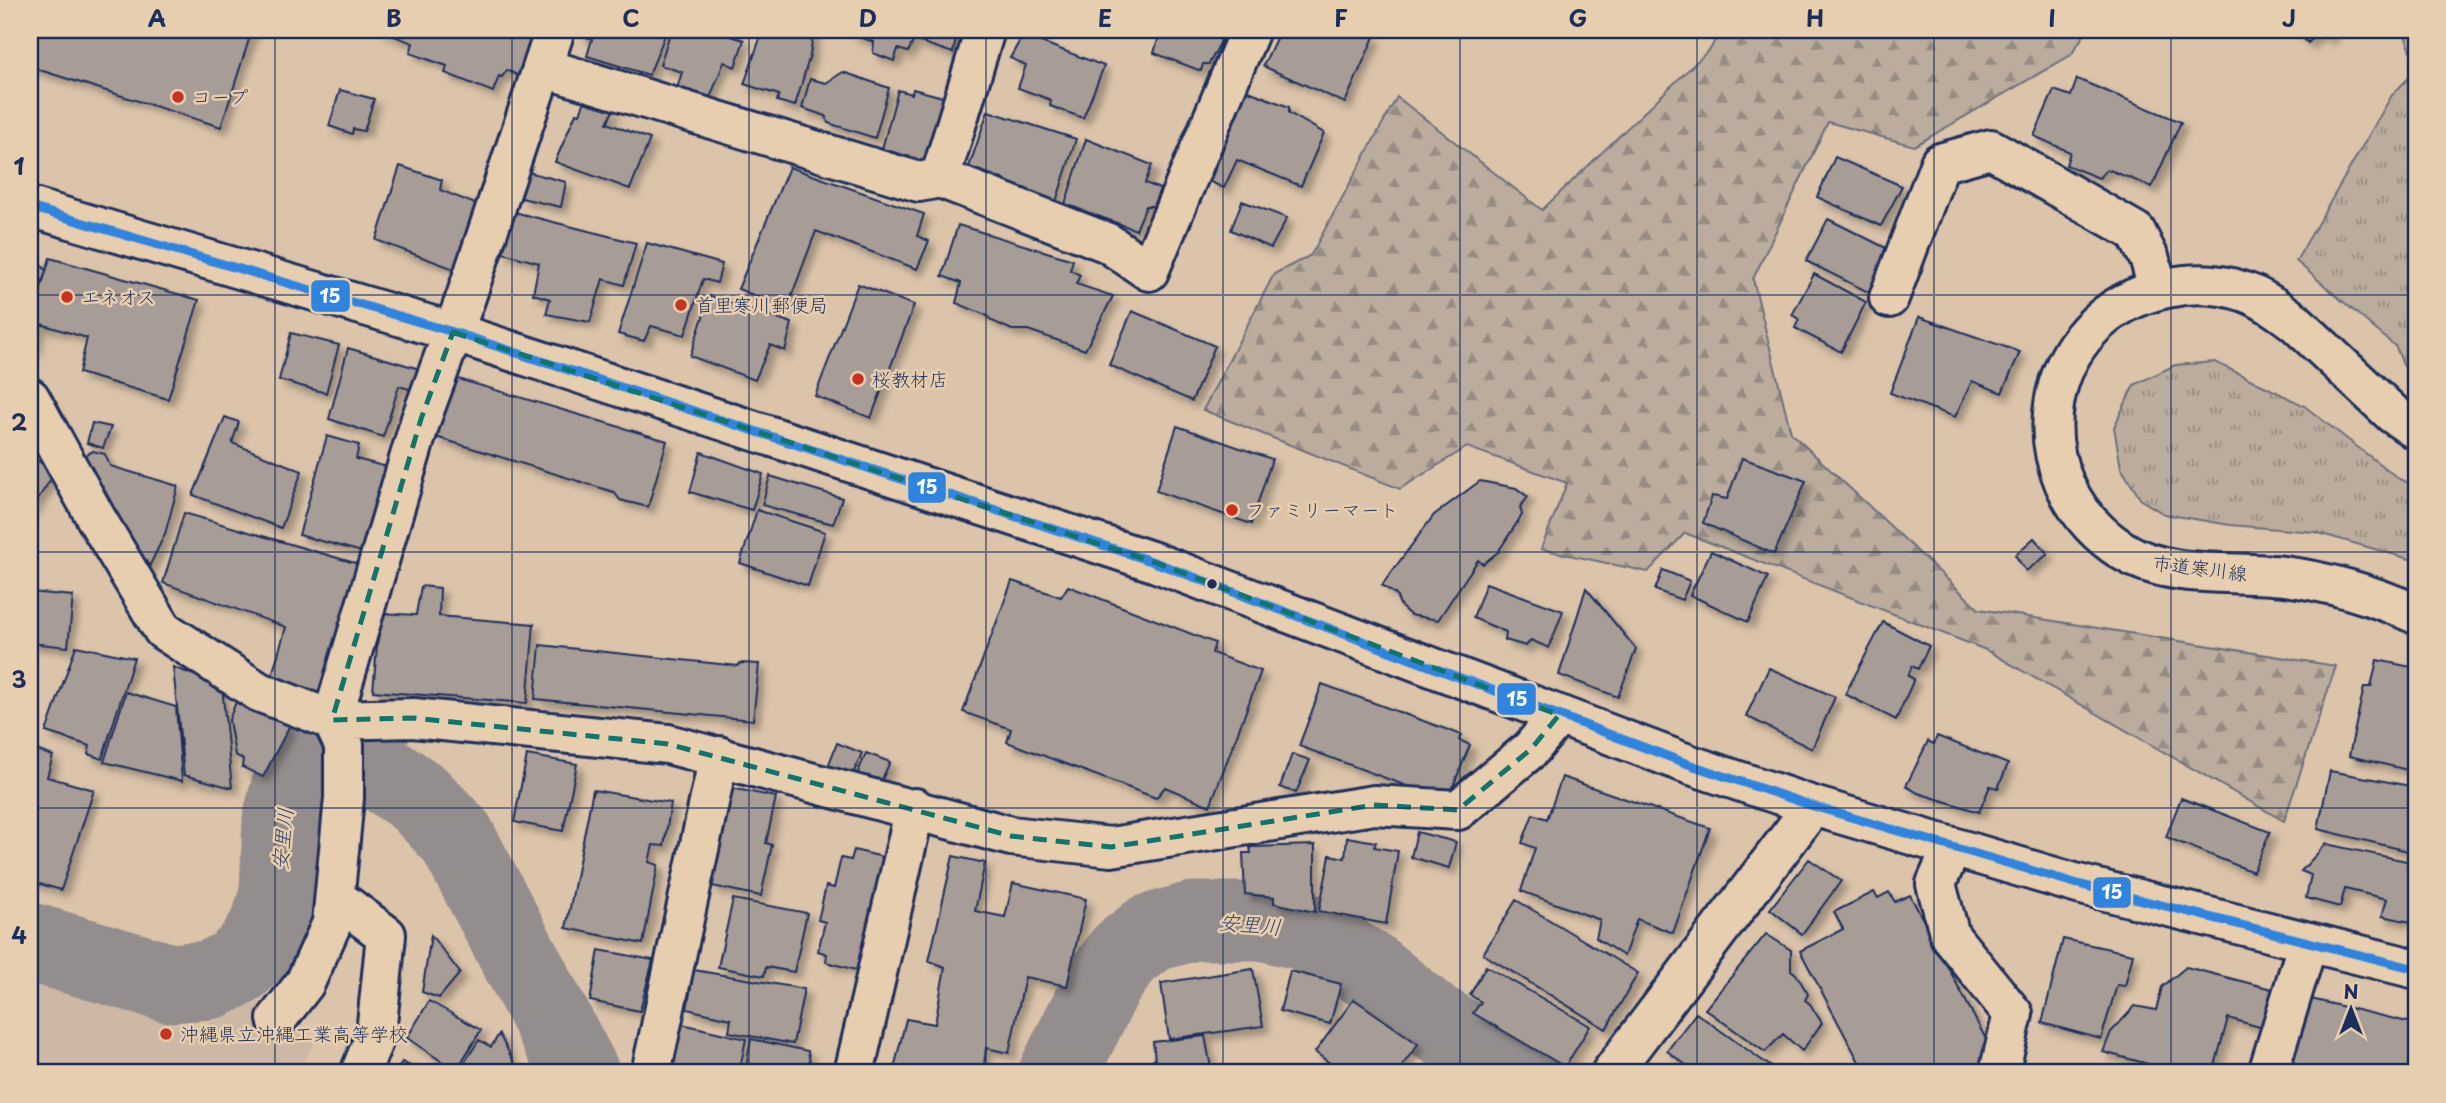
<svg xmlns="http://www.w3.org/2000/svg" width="2446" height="1103" viewBox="0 0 2446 1103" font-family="'Playpen Sans','Klee One',sans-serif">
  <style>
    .built { fill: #ccb8a4 }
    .forest { fill: url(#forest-firs); stroke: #6b6e7e; stroke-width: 2 }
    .park { fill: url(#park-tufts); stroke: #6b6e7e; stroke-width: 2 }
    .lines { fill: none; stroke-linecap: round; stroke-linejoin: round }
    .river { stroke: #948d8e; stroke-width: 79 }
    .building { fill: #a89c96; stroke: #1b2f5e; stroke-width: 2; filter: url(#shadow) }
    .minor-casing { stroke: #1b2f5e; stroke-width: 44 }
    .tertiary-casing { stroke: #1b2f5e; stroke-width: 44 }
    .minor { stroke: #e7ceaf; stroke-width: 38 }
    .tertiary { stroke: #e7ceaf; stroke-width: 38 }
    .bus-1-casing { stroke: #e7ceaf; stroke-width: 14 }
    .bus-1 { stroke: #2e84df; stroke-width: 9 }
    .marked { fill: none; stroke: #0f766e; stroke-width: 5; stroke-dasharray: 14 9; stroke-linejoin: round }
    .grid { fill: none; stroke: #1b2f5e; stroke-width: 2; stroke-opacity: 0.55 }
    .poi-dot { fill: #c8321e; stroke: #e7ceaf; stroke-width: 2.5 }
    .bus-dot { fill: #1b2f5e; stroke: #e7ceaf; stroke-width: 2.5 }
    .labels { text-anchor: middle; stroke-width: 5; stroke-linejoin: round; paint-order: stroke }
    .poi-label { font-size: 19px; fill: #1b2f5e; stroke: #e7ceaf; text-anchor: start }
    .street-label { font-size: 19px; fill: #1b2f5e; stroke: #e7ceaf }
    .water-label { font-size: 21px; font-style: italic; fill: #334268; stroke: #e7ceaf }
    .line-badge { stroke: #e7ceaf; stroke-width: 2.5 }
    .badge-label { font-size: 19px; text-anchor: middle; font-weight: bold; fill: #fff }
    .neatline { fill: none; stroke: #1b2f5e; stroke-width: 2.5 }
    .grid-label { font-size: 23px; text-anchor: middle; font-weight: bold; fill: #1b2f5e }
  </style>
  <defs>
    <pattern id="forest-firs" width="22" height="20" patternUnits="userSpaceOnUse" patternTransform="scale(1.75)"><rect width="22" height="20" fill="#bbac9d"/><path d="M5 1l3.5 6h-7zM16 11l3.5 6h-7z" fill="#978c83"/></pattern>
    <pattern id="park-tufts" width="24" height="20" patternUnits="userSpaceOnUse" patternTransform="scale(1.75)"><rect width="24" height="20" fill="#bbac9d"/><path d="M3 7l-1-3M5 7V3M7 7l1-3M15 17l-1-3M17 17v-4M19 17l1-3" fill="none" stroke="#978c83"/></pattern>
    <filter id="shadow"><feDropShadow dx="6" dy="6" stdDeviation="3.5" flood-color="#0004"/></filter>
  </defs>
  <rect width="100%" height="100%" fill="#dbc4aa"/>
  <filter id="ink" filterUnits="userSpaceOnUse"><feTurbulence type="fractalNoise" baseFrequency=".0143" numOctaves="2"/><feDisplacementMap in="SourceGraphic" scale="14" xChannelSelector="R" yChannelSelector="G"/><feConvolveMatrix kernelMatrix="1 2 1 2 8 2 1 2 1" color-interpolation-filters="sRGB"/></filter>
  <g filter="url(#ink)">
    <path class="built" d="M30,981L169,1024L201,1026L229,1015L250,996L314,1043L298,1073H30Z"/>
    <path class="forest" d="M1720,30H2087L2071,55L1914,146L1828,122L1753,279L1791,433L1979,609L2336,666L2284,821L1986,650L1685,533L1648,572L1541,549L1567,483L1467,447L1400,489L1203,410L1274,274L1311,255L1397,97L1542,210L1711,48Z
      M2403,30H2416V64Z"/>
    <path class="park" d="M2416,70V377L2403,365L2396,347L2296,261L2392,95Z
      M2215,362L2303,405L2399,479L2416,486V561L2315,532L2230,525L2164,514L2141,500L2121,468L2114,427L2134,385L2175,365Z"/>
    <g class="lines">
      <path class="river" d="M30,942L170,983L210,980L237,967L253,951L270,925L279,892L282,820L291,784L305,764L320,758L384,774L419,798L456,837L580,1073
        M1058,1073L1103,983L1124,954L1151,933L1193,921H1262L1307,932L1369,970L1429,1019L1519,1073"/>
    </g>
    <path class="building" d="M30,30H252L221,127L30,67Z
      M378,30H540L523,78L507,70L502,77L499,76L493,92L445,73L447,66L410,53L413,43Z
      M581,30H667L649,75L587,56L592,39L580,35Z
      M671,30H732L731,36L744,40L735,67L724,62L708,103L676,92L682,72L660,65Z
      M763,30H814L810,55L795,106L777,101L779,95L744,84Z
      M852,30H958L953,53L914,40L908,52L898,49L894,61L873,53L874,42L851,34Z
      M1161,30H1227L1209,64H1203L1201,71L1154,53Z
      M1280,30H1357L1374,37L1345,103L1263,66Z
      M2295,30H2335L2328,38L2320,31L2308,43Z
      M1023,35L1104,66L1083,118L1050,106L1051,100L1018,88L1026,65L1010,58Z
      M843,72L889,88L875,138L828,123L826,116L802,108L810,79L826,83Z
      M2077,79L2181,122L2152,187L2107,169L2099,178L2066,165L2070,152L2034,136L2054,90L2071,96Z
      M913,89L950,99L931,163L882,149L898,90L912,94Z
      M340,90L374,99L364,131L353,129L352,134L329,126Z
      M1246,90L1289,107V113L1324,133L1301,186L1237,160L1224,188L1210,182Z
      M585,100L613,111L607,123L650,139L630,189L555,162L576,113L580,114Z
      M988,111L1076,139L1055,205L1001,186L1003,179L969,167Z
      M1086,139L1152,165L1145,183L1160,189L1153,206H1146L1136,230L1065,204Z
      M1835,157L1902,186L1881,226L1817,197Z
      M400,166L442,180L440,190L478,205L454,269L376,240Z
      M789,167L924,214L917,236L929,241L917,269L816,231L787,308L738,289Z
      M528,172L566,182L561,207L521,198Z
      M1242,201L1287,218L1271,248L1231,230Z
      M514,212L636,243L624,285L603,279L590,322L546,314L550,299L533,294L539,263L503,253Z
      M1828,219L1890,250L1868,292L1806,261Z
      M958,225L1073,260L1070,270L1080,275L1076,284L1113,296L1085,350L1028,330H1012L992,321L986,315L956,303L961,283L942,276Z
      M647,243L722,264L717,283L703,279L685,335L651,326L644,341L618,334Z
      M50,258L199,300L168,399L79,373L87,338L31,321Z
      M30,259L39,262L46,270L31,321L40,323L32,352L30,353Z
      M1814,274L1866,302L1841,352L1795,328L1799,319L1792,315Z
      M858,284L914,305L871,418L815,396Z
      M710,296L792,323L785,351L770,345L755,380L690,356Z
      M1132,311L1215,346L1192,401L1109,365Z
      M1919,317L2020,352L2002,393L1972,381L1955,417L1890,393Z
      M291,333L339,345L326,393L279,380Z
      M348,348L423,370L416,391L399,386L383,437L329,419Z
      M455,378L667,441L648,507L620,500L614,492L436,437Z
      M225,417L239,422L232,443L302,471L281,528L193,495Z
      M92,423L111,427L103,448L87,443Z
      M1177,426L1272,459L1251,524L1156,491Z
      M327,436L359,445L356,459L391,468L366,553L299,535Z
      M93,451L105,454L110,466L178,486L165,534L145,575L78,459Z
      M701,452L763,474L752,510L690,492Z
      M30,456L46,466L51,479L30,511Z
      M1742,458L1806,481L1774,554L1703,523L1712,496L1727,499Z
      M770,476L842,498L833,524L762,505Z
      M1480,481L1516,488L1528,497L1520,507L1522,515L1498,552L1483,564L1478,560L1438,620L1410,615L1401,607L1396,595L1382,585L1434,515Z
      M757,510L825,532L808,586L740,563Z
      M184,513L365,566L324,697L270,682L286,627L163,583Z
      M2034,538L2048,554L2026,571L2015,555Z
      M1711,551L1768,577L1748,622L1690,595Z
      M1663,570L1690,581L1682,600L1655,590Z
      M1012,581L1061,597L1068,586L1215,643L1212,653L1261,671L1210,806L1165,787L1156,798L1007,742L1011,729L963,712Z
      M1486,583L1563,611L1549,648L1531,640L1526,646L1505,640L1506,632L1473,618Z
      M421,586L440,588L439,616L534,624L527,703L373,691L380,613L416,615Z
      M1586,588L1636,649L1618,697L1559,675Z
      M30,592L73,596L68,647L30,643Z
      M1883,622L1929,646L1918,669L1912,666L1908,676L1914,679L1896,720L1845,694Z
      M540,645L738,666L740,663L759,664L753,720L535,699Z
      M76,646L134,658L102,759L88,754L90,746L46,732Z
      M2377,660L2416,668V772L2349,756L2364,687H2371Z
      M173,667L222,686L232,788L184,775Z
      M1769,668L1835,697L1812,749L1746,716Z
      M1322,684L1462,735L1459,740L1470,745L1447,801L1299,746Z
      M126,692L176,707L182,781L104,762Z
      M237,699L290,725L263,777L242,767L243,759L235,755L229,720Z
      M1937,736L2008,764L1998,788L1990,786L1979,812L1918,793L1906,786L1928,741L1934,744Z
      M837,743L862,753L850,781L826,772Z
      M33,749L53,756L47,777L94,790L61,890L30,881V757Z
      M866,753L890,762L878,788L854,782Z
      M1292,754L1310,760L1296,793L1280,787Z
      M527,755L577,764L563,831L514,822Z
      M2330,771L2416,787V853L2318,829Z
      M1562,777L1710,828L1673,933L1637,919L1624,956L1596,938L1600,920L1521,891L1535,848L1522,843L1533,814L1547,819Z
      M731,788L776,797L766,843L772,845L761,896L712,886Z
      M593,790L671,803L664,846L653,845L649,862L658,865L643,944L566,928Z
      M2181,798L2270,832L2253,872L2166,837Z
      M1417,832L1456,842L1449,868L1411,857Z
      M1347,837L1376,842L1374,847L1398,851L1386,924L1319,911L1330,855L1345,858Z
      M2326,844L2416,863V923L2382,916L2387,899L2345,889L2340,907L2306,898L2311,875L2301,871Z
      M1315,845V912L1274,903V897L1245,894L1243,853H1251L1250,847Z
      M854,850L891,859L863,972L826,962L827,954L818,951L825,922L818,920L826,886L834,888L841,858L851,860Z
      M953,856L985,863L975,911L1005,917L1013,883L1086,899L1067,986L1025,977L1009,1053L986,1048L983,1073H893L906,1019L935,1024L945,967L929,961Z
      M1809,859L1841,881L1802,934L1770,909Z
      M1874,892L1878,898L1889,892L1895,902L1910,895L1998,1062L1976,1073H1865L1800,951L1843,929L1834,912Z
      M733,899L807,913L794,972L766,967L764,976L718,967Z
      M1516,900L1638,973L1606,1029L1483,954Z
      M1766,934L1791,950V970L1796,974L1808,994L1805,1000L1810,1004L1822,1023L1802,1051L1783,1034L1765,1052L1705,1009Z
      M431,935L460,973L439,998L422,992Z
      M2063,939L2133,954L2125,986L2117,985L2101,1039L2042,1023Z
      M599,950L653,960L640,1011L590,1001Z
      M1486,966L1590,1026L1565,1067L1473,1013L1481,1002L1470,995Z
      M2186,967L2272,989L2263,1028L2228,1018L2213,1073H2182L2103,1052L2111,1032L2135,1006L2156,1010L2162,987Z
      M1253,969L1263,1026L1169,1039L1161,983Z
      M694,970L804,989L793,1044L729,1032L731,1019L687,1009Z
      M1290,971L1341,984L1330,1024L1280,1011Z
      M1354,999L1418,1044L1397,1073H1327L1339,1070L1315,1052Z
      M2311,999L2416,1024V1038L2408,1073H2316L2292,1067Z
      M429,1001L481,1030L456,1071L407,1038Z
      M1696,1013L1777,1071L1779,1066L1789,1073H1697L1667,1051Z
      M678,1023L746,1039L739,1073H698L670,1067Z
      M499,1034L520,1073H469L461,1068L479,1040L491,1047Z
      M1205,1036L1212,1073H1134L1132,1064L1155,1060L1153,1042Z
      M751,1039L808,1051L812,1073H745Z
      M402,1062L424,1073H395Z"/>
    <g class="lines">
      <defs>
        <path id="minor" d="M544,68L919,182L940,178L1108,243L1149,271L1250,30
          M940,178L985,30
          M1889,298L1940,163L1991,149L2136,232L2150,260L2158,289
          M30,398L96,518L163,630L259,692L332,720L413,718L668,744L1011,836L1111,847L1374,805L1458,810L1531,749L1559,715
          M1952,847L1936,884L1950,936L2013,1014L1999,1073
          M335,897L386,935L376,1034L360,1073
          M277,1019L305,983L332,923L344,798V745L332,720L421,419L466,297L555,30
          M651,1073L719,756
          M854,1073L915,808
          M1611,1073L1813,806
          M2268,1073L2308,942"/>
        <path id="tertiary" d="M30,207L453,332L1154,562L1688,764L1813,806L2078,884L2416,969
          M2416,430L2393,414L2295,322C2280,311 2263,298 2245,292C2219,283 2194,282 2167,288C2036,315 2012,480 2123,551C2170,580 2232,570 2284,576C2331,582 2373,595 2416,614"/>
      </defs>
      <use href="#minor" class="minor-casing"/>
      <use href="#tertiary" class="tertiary-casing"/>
      <use href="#minor" class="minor"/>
      <use href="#tertiary" class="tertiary"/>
      <defs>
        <path id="bus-1" d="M30,207L453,332L1154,562L1688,764L1813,806L2078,884L2416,969"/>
      </defs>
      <use href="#bus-1" class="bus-1-casing"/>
      <use href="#bus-1" class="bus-1"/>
    </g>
  </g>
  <path class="marked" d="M453,332L1154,562L1559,715L1531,749L1458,810L1374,805L1111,847L1011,836L668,744L413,718L332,720L421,419Z"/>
  <path class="grid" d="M275,30V1073M512,30V1073M749,30V1073M986,30V1073M1223,30V1073M1460,30V1073M1697,30V1073M1934,30V1073M2171,30V1073M30,295H2416M30,552H2416M30,808H2416"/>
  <g class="poi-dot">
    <circle cx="178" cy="97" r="7"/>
    <circle cx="67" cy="297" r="7"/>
    <circle cx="681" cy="305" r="7"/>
    <circle cx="858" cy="379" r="7"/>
    <circle cx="1232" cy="510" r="7"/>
    <circle cx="166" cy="1034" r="7"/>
  </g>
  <circle class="bus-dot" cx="1212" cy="584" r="6"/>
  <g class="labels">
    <g class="poi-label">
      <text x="192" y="104">コープ</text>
      <text x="81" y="304">エネオス</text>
      <text x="695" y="312">首里寒川郵便局</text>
      <text x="872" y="386">桜教材店</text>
      <text x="1246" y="517">ファミリーマート</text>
      <text x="180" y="1041">沖縄県立沖縄工業高等学校</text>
    </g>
    <g class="street-label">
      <text transform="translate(2200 568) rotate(7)" y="7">市道寒川線</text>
    </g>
    <g class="water-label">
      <text transform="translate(283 839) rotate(-84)" y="7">安里川</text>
      <text transform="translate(1250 925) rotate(5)" y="7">安里川</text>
    </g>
  </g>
  <g class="line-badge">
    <rect x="310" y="279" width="41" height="34" rx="7" fill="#2e84df"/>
    <rect x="907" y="471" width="40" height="33" rx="7" fill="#2e84df"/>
    <rect x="1496" y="682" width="41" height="34" rx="7" fill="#2e84df"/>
    <rect x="2092" y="876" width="40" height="33" rx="7" fill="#2e84df"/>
  </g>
  <g class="badge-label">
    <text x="330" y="303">15</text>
    <text x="927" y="494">15</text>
    <text x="1517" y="706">15</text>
    <text x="2112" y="899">15</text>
  </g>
  <rect width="2446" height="1103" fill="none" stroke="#e7ceaf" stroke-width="77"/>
  <g transform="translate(2351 1009)" stroke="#e7ceaf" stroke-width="5" paint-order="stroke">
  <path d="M0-5L12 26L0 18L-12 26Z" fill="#1b2f5e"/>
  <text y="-10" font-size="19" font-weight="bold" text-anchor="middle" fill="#1b2f5e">N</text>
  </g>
  <rect x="38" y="38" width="2370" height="1026" class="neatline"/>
  <g class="grid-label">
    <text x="157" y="27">A</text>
    <text x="394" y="27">B</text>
    <text x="631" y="27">C</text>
    <text x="868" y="27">D</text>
    <text x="1105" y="27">E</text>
    <text x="1341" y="27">F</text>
    <text x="1578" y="27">G</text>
    <text x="1815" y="27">H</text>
    <text x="2052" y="27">I</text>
    <text x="2289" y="27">J</text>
    <text x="19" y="175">1</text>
    <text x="19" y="431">2</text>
    <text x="19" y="688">3</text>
    <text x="19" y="944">4</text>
  </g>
</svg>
